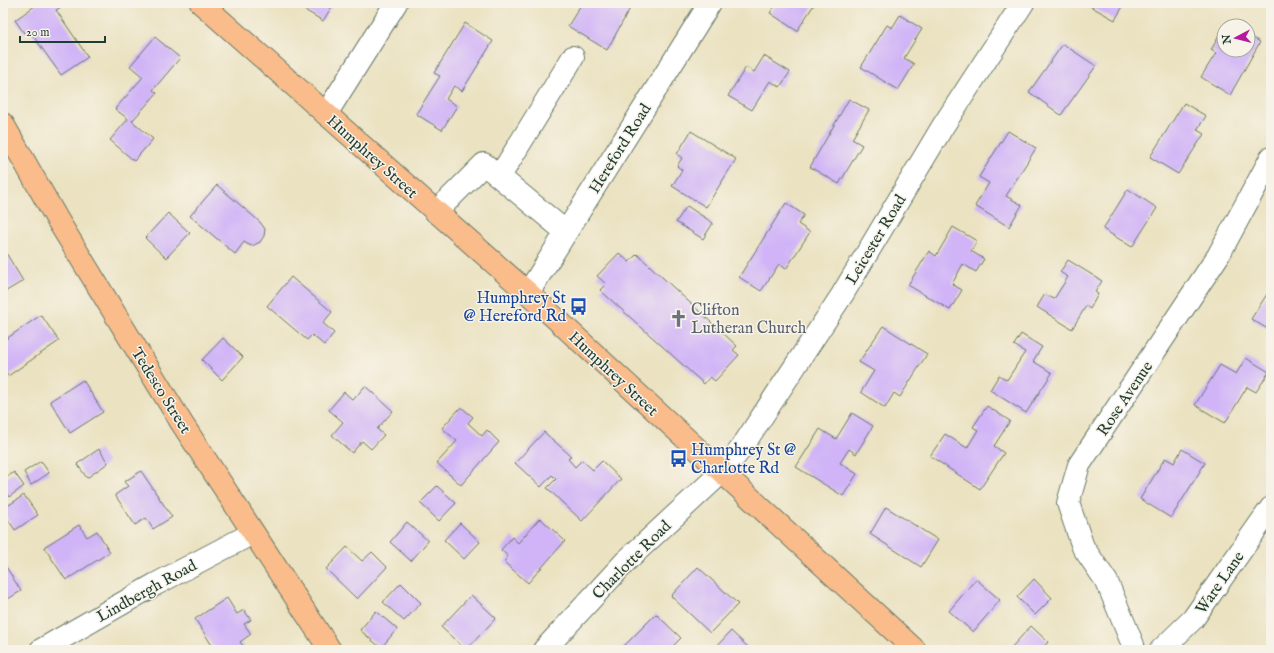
<svg xmlns="http://www.w3.org/2000/svg" width="1274" height="653" viewBox="0 0 1274 653" font-family="'IM FELL English',serif">
  <style>
    .building { fill: #d0b4f7 }
    .lines { fill: none; stroke-linecap: round; stroke-linejoin: round }
    .minor-casing { stroke: #667765; stroke-width: 24 }
    .major-casing { stroke: #667765; stroke-width: 24 }
    .minor { stroke: #fff; stroke-width: 22 }
    .major { stroke: #f9bc8a; stroke-width: 22 }
    .labels { text-anchor: middle; stroke-width: 3; stroke-linejoin: round; paint-order: stroke }
    .street-label { font-size: 16px; fill: #1f3d34; stroke: #f7f3e8 }
    .transit-label { font-size: 16px; fill: #164399; stroke: #f7f3e8; text-anchor: end }
    .worship-label { font-size: 16px; fill: #5b616d; stroke: #f7f3e8; text-anchor: start }
  </style>
  <rect width="100%" height="100%" fill="#f7f3e8"/>
  <filter id="ink" filterUnits="userSpaceOnUse"><feTurbulence type="fractalNoise" baseFrequency=".025" numOctaves="2"/><feDisplacementMap in="SourceGraphic" scale="8" xChannelSelector="R" yChannelSelector="G"/><feConvolveMatrix kernelMatrix="1 2 1 2 8 2 1 2 1" color-interpolation-filters="sRGB"/></filter>
  <filter id="wash" filterUnits="userSpaceOnUse"><feTurbulence type="fractalNoise" baseFrequency=".012" numOctaves="4" result="noise"/><feDisplacementMap in="SourceGraphic" scale="16" xChannelSelector="R" yChannelSelector="G"/><feGaussianBlur stdDeviation="0.9" result="paint"/><feColorMatrix in="noise" values="0 0 0 0 0 0 0 0 0 0 0 0 0 0 0 0 0 1.4 0 .05"/><feComposite in="paint" operator="in"/></filter>
  <g filter="url(#wash)">
    <rect width="100%" height="100%" fill="#ebe2c1"/>
    <g id="blocks">
      <path class="building" d="M39,3H58L61,7L56,10L88,57L61,75L29,30L24,33L15,20Z
        M293,3H334L323,21Z
        M582,3H633L607,50L568,26Z
        M777,3H815L797,31L770,13Z
        M1090,3H1125L1115,20L1088,5Z
        M900,15L922,29L904,58L914,64L898,90L861,67L887,25L892,28Z
        M465,23L493,41L462,91L454,86L446,99L457,106L442,130L416,114L440,76L434,73Z
        M1224,27V50H1248V35L1260,42L1230,95L1201,77L1216,53L1211,50Z
        M155,37L180,58L153,90L157,93L132,121L153,139L134,161L110,140L128,119L115,109L143,77L130,66Z
        M1063,44L1096,66L1061,115L1029,92Z
        M764,56L790,72L780,87L770,81L752,110L728,96L746,67L754,72Z
        M849,99L869,110L852,139L862,145L839,184L810,167Z
        M1184,103L1206,116L1197,130L1204,134L1178,174L1150,157Z
        M691,131L736,159L706,207L672,186L682,170L677,166L682,158L677,154Z
        M1008,131L1036,148L1006,196L1022,205L1009,227L975,206L989,183L979,177Z
        M217,185L260,222L265,229L264,236L260,242L252,246L247,244L244,242L235,254L190,216Z
        M1128,189L1157,208L1132,247L1103,229Z
        M786,203L804,215L798,224L810,232L786,269L779,264L761,291L739,277Z
        M687,206L713,223L703,239L676,222Z
        M168,213L190,233L166,258L145,238Z
        M953,227L977,241L971,251L984,259L976,272L963,264L952,284L962,290L950,310L908,285L929,251L936,256Z
        M3,248L23,281L3,293Z
        M619,253L629,262L637,254L737,346L733,350L739,355L715,381L710,377L704,384L600,290L606,284L597,276Z
        M1068,260L1102,281L1095,292L1098,294L1090,309L1086,306L1072,329L1037,307L1045,294L1054,299L1068,277L1060,272Z
        M291,277L332,312L323,323L334,333L324,345L312,335L307,340L267,306Z
        M1271,288V331L1251,319Z
        M41,315L59,341L8,376L3,368V341Z
        M883,326L927,354L900,397L894,393L885,408L861,392L874,371L859,362Z
        M1021,334L1042,347L1033,361L1052,373L1026,413L990,390L999,375L1007,380L1025,352L1014,345Z
        M223,338L243,357L222,380L202,360Z
        M1246,358L1269,372L1256,392L1247,387L1225,423L1195,405L1220,365L1236,374Z
        M83,380L103,412L70,433L50,401Z
        M365,386L393,411L377,429L384,435L371,449L362,441L352,453L332,435L343,422L329,410L344,392L353,400Z
        M987,406L1010,421L994,446L1004,453L980,489L930,456L945,434L967,448L978,430L973,427Z
        M461,407L473,417L468,423L482,436L487,430L499,442L461,485L437,463L457,441L442,428Z
        M852,413L873,426L856,454L849,449L840,463L857,474L843,496L796,467L820,429L836,439Z
        M544,432L571,456L568,459L575,467L582,460L593,470L602,461L621,479L582,521L547,488L556,479L552,475L541,487L515,463Z
        M99,449L108,463L87,478L77,464Z
        M1182,449L1205,463L1171,518L1140,499L1165,458L1174,463Z
        M41,461L49,473L31,485L24,472Z
        M141,471L172,517L153,529L146,518L135,525L115,495L128,486L124,482Z
        M14,472L24,486L9,497L3,488V480Z
        M437,486L456,503L439,521L420,503Z
        M24,495L38,515L15,530L3,512V509Z
        M886,507L938,540L921,567L870,534Z
        M540,518L565,541L528,583L504,562L508,556L501,550L512,537L518,543Z
        M407,522L428,541L411,561L390,542Z
        M460,523L480,542L464,559L444,540Z
        M79,525L87,537L97,531L110,552L66,580L44,547Z
        M347,547L362,561L372,552L387,567L357,599L326,569Z
        M3,562L21,591L3,602Z
        M698,567L738,604L710,633L671,596Z
        M976,579L1000,600L973,632L949,611Z
        M1034,579L1052,598L1035,615L1017,597Z
        M401,583L421,603L404,621L383,602Z
        M471,595L496,618L466,650L441,627Z
        M227,598L237,614L244,610L251,620L244,624L251,634L240,642L246,650H215L195,619Z
        M376,611L397,629L381,648L360,630Z
        M656,614L681,638L669,650H624L622,648Z
        M1031,626L1048,642L1043,648L1046,650H1009Z
        M731,631L750,649L713,650Z"/>
    </g>
  </g>
  <g filter="url(#ink)">
    <use href="#blocks" fill-opacity="0" stroke="#667765" stroke-width="1"/>
    <g class="lines">
      <defs>
        <path id="minor" d="M326,114L396,3
          M500,176L573,57
          M436,212L484,164L566,232
          M528,293L710,3
          M41,650L156,584L253,533
          M544,650L626,561L722,472L740,450L842,295L943,126L1023,3
          M1133,650V645L1107,582L1083,547L1068,503L1079,465L1218,256L1271,158
          M1161,650L1193,619L1271,508"/>
        <path id="major" d="M201,3L528,293L915,650
          M3,124L57,219L181,422L330,650"/>
      </defs>
      <use href="#minor" class="minor-casing"/>
      <use href="#major" class="major-casing"/>
      <use href="#minor" class="minor"/>
      <use href="#major" class="major"/>
    </g>
  </g>
  <defs>
    <symbol id="bus-bare" viewBox="-9 -9 18 18"><path d="M-5-6H5V4H4V6H2V4H-2V6H-4V4H-5ZM-3.5-4V0h7V-4ZM-3.5 1.2v1.5H-2V1.2ZM2 1.2v1.5H3.5V1.2Z" fill="#1a4fb4" stroke="#f7f3e8" stroke-width="2.5" paint-order="stroke"/></symbol>
    <symbol id="church-bare" viewBox="-9 -9 18 18"><path d="M-1.2-6h2.4v3.5h3.3v2.4h-3.3V6h-2.4V-.1h-3.3v-2.4h3.3Z" fill="#6b7280" stroke="#f7f3e8" stroke-width="2.5" paint-order="stroke"/></symbol>
  </defs>
  <g fill-rule="evenodd">
    <use href="#bus-bare" x="566" y="294" width="25" height="25"/>
    <use href="#church-bare" x="666" y="306" width="25" height="25"/>
    <use href="#bus-bare" x="666" y="446" width="25" height="25"/>
  </g>
  <g class="labels">
    <g class="street-label">
      <text transform="translate(619 148) rotate(-58)" y="6">Hereford Road</text>
      <text transform="translate(373 156) rotate(42)" y="6">Humphrey Street</text>
      <text transform="translate(875 239) rotate(-59)" y="6">Leicester Road</text>
      <text transform="translate(614 373) rotate(43)" y="6">Humphrey Street</text>
      <text transform="translate(162 390) rotate(58)" y="6">Tedesco Street</text>
      <text transform="translate(1124 398) rotate(-56)" y="6">Rose Avenue</text>
      <text transform="translate(631 559) rotate(-45)" y="6">Charlotte Road</text>
      <text transform="translate(1219 582) rotate(-55)" y="6">Ware Lane</text>
      <text transform="translate(146 590) rotate(-29)" y="6">Lindbergh Road</text>
    </g>
    <g class="transit-label">
      <text x="566" y="303">Humphrey St<tspan x="566" dy="18">@ Hereford Rd</tspan></text>
      <text x="691" y="455" text-anchor="start">Humphrey St @<tspan x="691" dy="18">Charlotte Rd</tspan></text>
    </g>
    <g class="worship-label">
      <text x="691" y="315">Clifton<tspan x="691" dy="18">Lutheran Church</tspan></text>
    </g>
  </g>
  <rect width="1274" height="653" fill="none" stroke="#f7f3e8" stroke-width="16"/>
  <g transform="translate(1236 38) rotate(263)"><circle r="19" fill="#f7f3e8" stroke="#a1aaa0"/>
  <path d="M0-3L7 15L0 10L-7 15Z" fill="#b5179e"/>
  <text y="-6" font-size="11" font-weight="bold" text-anchor="middle" fill="#1f3d34">N</text>
  </g>
  <path d="M20 36v6h85v-6" fill="none" stroke="#1f3d34" stroke-width="2"/>
  <text x="26" y="36" font-size="12" fill="#1f3d34" stroke="#f7f3e8" stroke-width="3" paint-order="stroke">20 m</text>
</svg>
